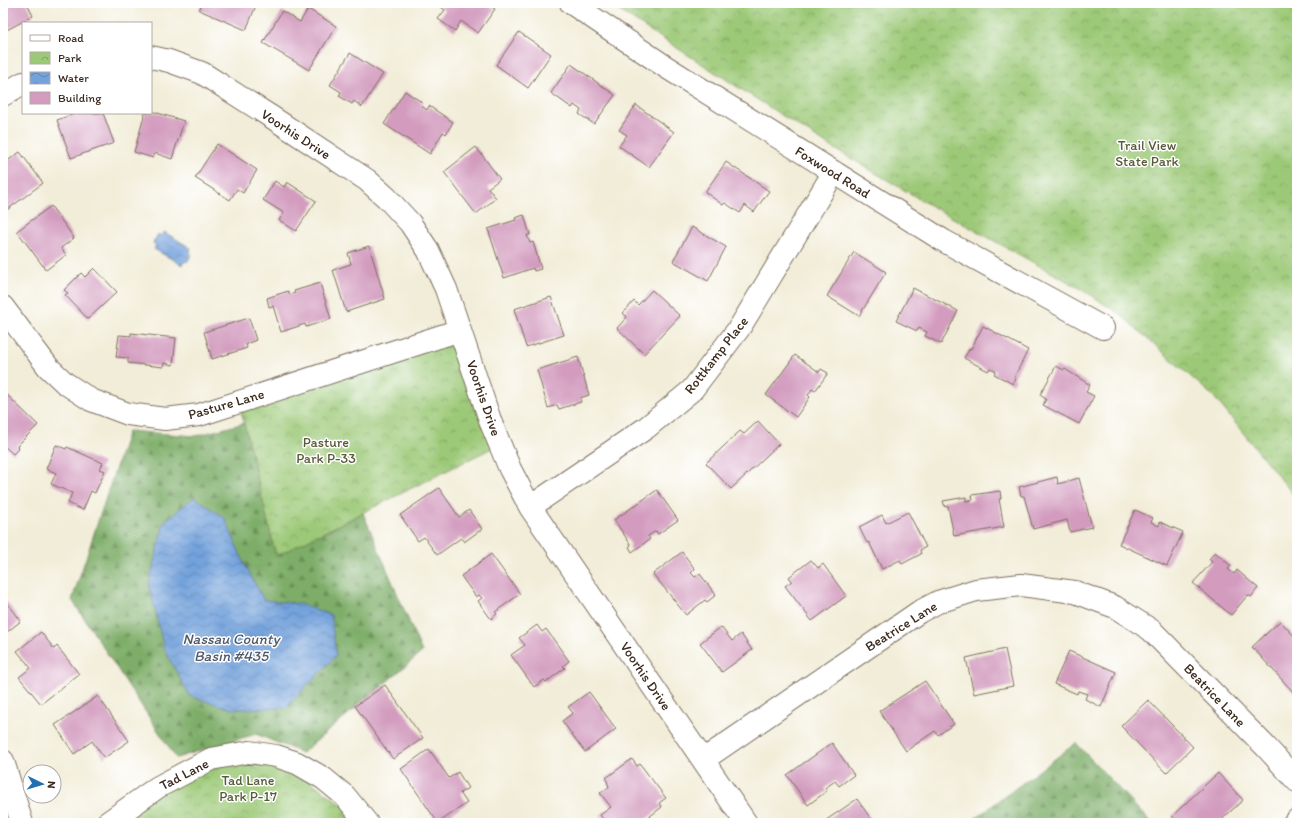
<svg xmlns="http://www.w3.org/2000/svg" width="1300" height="826" viewBox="0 0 1300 826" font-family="Itim,sans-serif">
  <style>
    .forest { fill: url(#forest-firs); stroke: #5c6c43 }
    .park { fill: url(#park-crowns); stroke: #6c7a4a }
    .water { fill: url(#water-waves); stroke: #57667d }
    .building { fill: #d39cbf }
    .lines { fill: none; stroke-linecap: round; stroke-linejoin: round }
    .street-casing { stroke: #7b6e5f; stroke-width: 24 }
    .street { stroke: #fff; stroke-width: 22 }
    .labels { text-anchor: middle; stroke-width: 3; stroke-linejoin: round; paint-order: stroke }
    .street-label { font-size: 14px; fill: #3b2a1e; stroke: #fff }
    .park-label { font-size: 14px; fill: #585a39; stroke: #fff }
    .water-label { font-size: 15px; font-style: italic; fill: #515a6a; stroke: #fff }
  </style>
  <defs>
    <pattern id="forest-firs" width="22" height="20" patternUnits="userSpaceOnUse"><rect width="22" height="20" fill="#7dad68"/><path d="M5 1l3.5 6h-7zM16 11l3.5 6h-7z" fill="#688d55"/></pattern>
    <pattern id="park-crowns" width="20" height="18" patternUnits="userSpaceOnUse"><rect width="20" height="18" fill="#9cc977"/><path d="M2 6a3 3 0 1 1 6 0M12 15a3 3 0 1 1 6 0" fill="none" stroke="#80a361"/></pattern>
    <pattern id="water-waves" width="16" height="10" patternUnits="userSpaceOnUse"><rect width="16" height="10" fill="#73a2dc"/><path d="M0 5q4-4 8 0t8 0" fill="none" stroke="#6084b2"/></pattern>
  </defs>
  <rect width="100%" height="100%" fill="#fff"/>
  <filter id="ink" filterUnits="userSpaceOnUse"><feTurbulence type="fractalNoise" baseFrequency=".025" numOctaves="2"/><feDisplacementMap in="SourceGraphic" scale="8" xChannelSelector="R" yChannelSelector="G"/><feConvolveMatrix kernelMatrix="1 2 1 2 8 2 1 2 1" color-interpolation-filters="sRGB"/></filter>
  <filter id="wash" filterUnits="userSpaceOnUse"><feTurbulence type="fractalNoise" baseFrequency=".012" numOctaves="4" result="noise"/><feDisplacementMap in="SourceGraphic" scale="16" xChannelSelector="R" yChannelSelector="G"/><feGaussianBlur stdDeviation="0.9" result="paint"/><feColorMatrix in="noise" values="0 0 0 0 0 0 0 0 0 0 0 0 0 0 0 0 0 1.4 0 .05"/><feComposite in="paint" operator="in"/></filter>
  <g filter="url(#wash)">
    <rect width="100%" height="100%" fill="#f2edd8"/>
    <path class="forest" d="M244,423L276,556L363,513L422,652L302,753L256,734L176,758L72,600L128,431L196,436Z
      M1076,743L1151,823H969Z"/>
    <path class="park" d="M607,3H1297V499L1214,397L1121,315L1085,291L933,207L825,143Z
      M460,330L500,444L276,556L239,402Z
      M276,756L367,823H107L211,759Z"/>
    <path class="water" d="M164,232L191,248L190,251L191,255L188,261L184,262L182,265L154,249L156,245L153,243L158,234L161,236Z
      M194,497L225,518L244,563L264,600L300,604L331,615L336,656L285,708L232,709L190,696L164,649L149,584L164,522Z"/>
    <g id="blocks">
      <path class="building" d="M3,3H27L33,16L3,32Z
        M202,3H257L246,30L199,10Z
        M440,3H486L495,9L478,33L461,21L455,31L438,19L445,10L438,5Z
        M308,9L336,26L309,70L263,43L282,11L300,22Z
        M519,32L551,54L528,88L496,65Z
        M350,53L383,74L362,107L354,101L352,104L339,96L341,92L330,85Z
        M571,64L615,95L594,124L579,114L581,110L574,105L572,108L551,93Z
        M405,91L423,103L422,106L427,110L429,106L453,122L446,134L443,132L430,154L384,124Z
        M636,105L674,132L649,167L619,146L627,135L619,130Z
        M151,111L184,121L172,159L155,153L153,158L134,152L145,113H151Z
        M77,113H103L114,143L71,158L57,120Z
        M217,144L257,170L243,193L237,189L230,200L195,178Z
        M476,147L500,179L488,188L496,198L476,214L444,172Z
        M20,152L43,183L3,213V164Z
        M726,162L769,191L754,212L745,205L740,213L725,203L723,205L705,192Z
        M275,181L284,187L287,182L316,201L296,231L279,220L284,213L263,200Z
        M51,206L74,238L61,248L66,255L46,270L17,231Z
        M524,215L530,235H527L530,243L533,242L541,269L534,271L533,268L504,278L488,229L516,220L515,218Z
        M692,227L726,247L708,281L673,261Z
        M369,246L385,299L346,312L333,270L351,264L348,253Z
        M854,252L886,272L859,316L827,296Z
        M94,268L117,292L88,319L65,295L68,293L64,290L81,273L85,277Z
        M320,283L331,319L306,327L305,324L281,332L273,306L269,307L267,298L288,291L290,295L295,293L294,291Z
        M913,288L958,311L941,344L925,336L927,332L919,328L917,331L896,321Z
        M652,290L680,316L644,354L617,328L627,317L623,313L634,301L638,305Z
        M551,297L564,335L526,347L514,309Z
        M249,318L256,340L246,344L247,348L212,359L204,332Z
        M983,326L1028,350L1014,378L1016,379L1013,384L994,374L996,371L990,368L988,371L964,358L970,348L971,349Z
        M131,333L176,338L173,365L164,363L163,367L128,363V358L116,357L119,335L131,336Z
        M795,355L819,372L821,369L828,373L815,391L812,389L808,395L810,397L796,417L766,395Z
        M578,357L589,395L580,398L581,402L559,409L557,405L548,408L537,370Z
        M1056,366L1064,370L1065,369L1090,385L1086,392L1094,396L1079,424L1043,405L1046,399L1040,395Z
        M3,391L38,425L17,446L19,448L13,454L3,445Z
        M758,421L779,444L731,489L706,463L740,431L744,434Z
        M56,445L66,449L67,447L103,463L100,469L105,471L95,493L91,491L83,510L68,503L72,493L51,484L56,473L46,469Z
        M1057,477L1058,484L1079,478L1092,527L1070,532L1067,520L1033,529L1024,496H1021L1019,487Z
        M439,488L459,517L469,510L482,529L464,542L461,538L437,555L424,537L418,541L400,515Z
        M657,490L678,520L658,534L656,531L648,536L650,539L632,552L629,547L631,545L614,520Z
        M1000,491L1001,499H999L1004,527L954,536L948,506L945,507L943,501L966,497V501L973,500L972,495Z
        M1135,510L1153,518L1151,522L1159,526L1160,522L1183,532L1167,566L1119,544Z
        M908,512L926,547L920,550L921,554L902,564L900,560L882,569L869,542L867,543L859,527L882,515L886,523Z
        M682,552L695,569L691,573L695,577L700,574L716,595L707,602L705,600L686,615L653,574Z
        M1215,552L1231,566L1228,569L1234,574L1237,570L1258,588L1251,597L1248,595L1231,615L1193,583L1212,562L1209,559Z
        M491,554L520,594L495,612L497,614L491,619L478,601L482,598L479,595L476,597L461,576Z
        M811,560L818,568L823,564L846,596L812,621L785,586L792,581L789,577Z
        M3,597L21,621L3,635Z
        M1280,621L1297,639V692L1295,694L1252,647Z
        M537,625L542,632L546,629L569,661L563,666L565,668L546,682L544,680L534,687L511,655L525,645L519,638Z
        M721,627L732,641L741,634L752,650L722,672L700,643Z
        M41,632L54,649L57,646L79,674L41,704L19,677L31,668L17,651Z
        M1005,649L1013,686L974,694L966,658Z
        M1069,651L1116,672L1101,707L1085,699L1087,694L1078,691L1077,694L1054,684Z
        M925,681L954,724L938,735L935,731L906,751L879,711Z
        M385,685L423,738L393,759L355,706Z
        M589,692L616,729L585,752L562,721L573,713L568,707Z
        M98,696L129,741L104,758L92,741L74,754L55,725Z
        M1148,700L1193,747L1166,773L1121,726Z
        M832,743L854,775L839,786L835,781L825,788L827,791L808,805L787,775Z
        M429,749L449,778L458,772L468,788L460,793L467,803L438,823L401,769Z
        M632,759L637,766L640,764L666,798L659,803L662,807L641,823H606L600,815L611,807L600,793L609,787L606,778Z
        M1218,773L1243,800L1218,823H1178L1172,816Z
        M857,799L874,823L881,818L885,823H822Z"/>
    </g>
  </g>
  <g filter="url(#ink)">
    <use href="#blocks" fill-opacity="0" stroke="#7b6e5f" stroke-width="1"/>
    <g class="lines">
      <defs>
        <path id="street" d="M571,3L666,67L944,241L1103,328
          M151,57L169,61L202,73L273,118L367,180L387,198L410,223L428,250L446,289L491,423L510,469L530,507L746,823
          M3,95L23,83
          M3,307L48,367L65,383L91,400L128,414L165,419L199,415L460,330
          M530,507L646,428L692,390L740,327L834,172
          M703,760L919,612L938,602L976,590L1021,585L1075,592L1115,607L1151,630L1266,747L1297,781
          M3,761L22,823
          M107,823L158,787L211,759L249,752L276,756L297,763L323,778L345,796L367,823
          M1294,823L1297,820"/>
      </defs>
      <use href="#street" class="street-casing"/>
      <use href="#street" class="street"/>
    </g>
  </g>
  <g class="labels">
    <g class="street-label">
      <text transform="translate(296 134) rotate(33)" y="5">Voorhis Drive</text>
      <text transform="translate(833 172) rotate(32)" y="5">Foxwood Road</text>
      <text transform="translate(716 355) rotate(-52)" y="5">Rottkamp Place</text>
      <text transform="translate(484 398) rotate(71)" y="5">Voorhis Drive</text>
      <text transform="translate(226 404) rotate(-16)" y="5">Pasture Lane</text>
      <text transform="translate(901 626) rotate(-32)" y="5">Beatrice Lane</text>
      <text transform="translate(646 676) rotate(56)" y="5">Voorhis Drive</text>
      <text transform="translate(1215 695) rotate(46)" y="5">Beatrice Lane</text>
      <text transform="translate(184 774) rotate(-27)" y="5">Tad Lane</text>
    </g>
    <g class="park-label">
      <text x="1147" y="150">Trail View<tspan x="1147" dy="16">State Park</tspan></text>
      <text x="326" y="447">Pasture<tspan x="326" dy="16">Park P-33</tspan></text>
      <text x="248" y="785">Tad Lane<tspan x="248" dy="16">Park P-17</tspan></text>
    </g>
    <g class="water-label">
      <text x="231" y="644">Nassau County<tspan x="231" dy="17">Basin #435</tspan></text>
    </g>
  </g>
  <rect width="1300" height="826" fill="none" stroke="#fff" stroke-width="16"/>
  <rect x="22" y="22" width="130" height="92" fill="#ffffff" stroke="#b1aaa5"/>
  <rect x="30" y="35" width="20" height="6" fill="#ffffff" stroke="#b1aaa5"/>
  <text x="58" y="42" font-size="12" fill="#3b2a1e">Road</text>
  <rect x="30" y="52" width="20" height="12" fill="url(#park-crowns)" stroke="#b1aaa5"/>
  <text x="58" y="62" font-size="12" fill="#3b2a1e">Park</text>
  <rect x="30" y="72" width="20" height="12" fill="url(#water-waves)" stroke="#b1aaa5"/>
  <text x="58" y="82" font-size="12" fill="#3b2a1e">Water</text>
  <rect x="30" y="92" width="20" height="12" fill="#d39cbf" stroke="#b1aaa5"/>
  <text x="58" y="102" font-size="12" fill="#3b2a1e">Building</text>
  <g transform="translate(42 784) rotate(95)"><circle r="19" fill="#ffffff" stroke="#b1aaa5"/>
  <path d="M0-3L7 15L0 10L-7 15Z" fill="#1f6fb2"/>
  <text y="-6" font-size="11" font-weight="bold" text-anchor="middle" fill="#3b2a1e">N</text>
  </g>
</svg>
